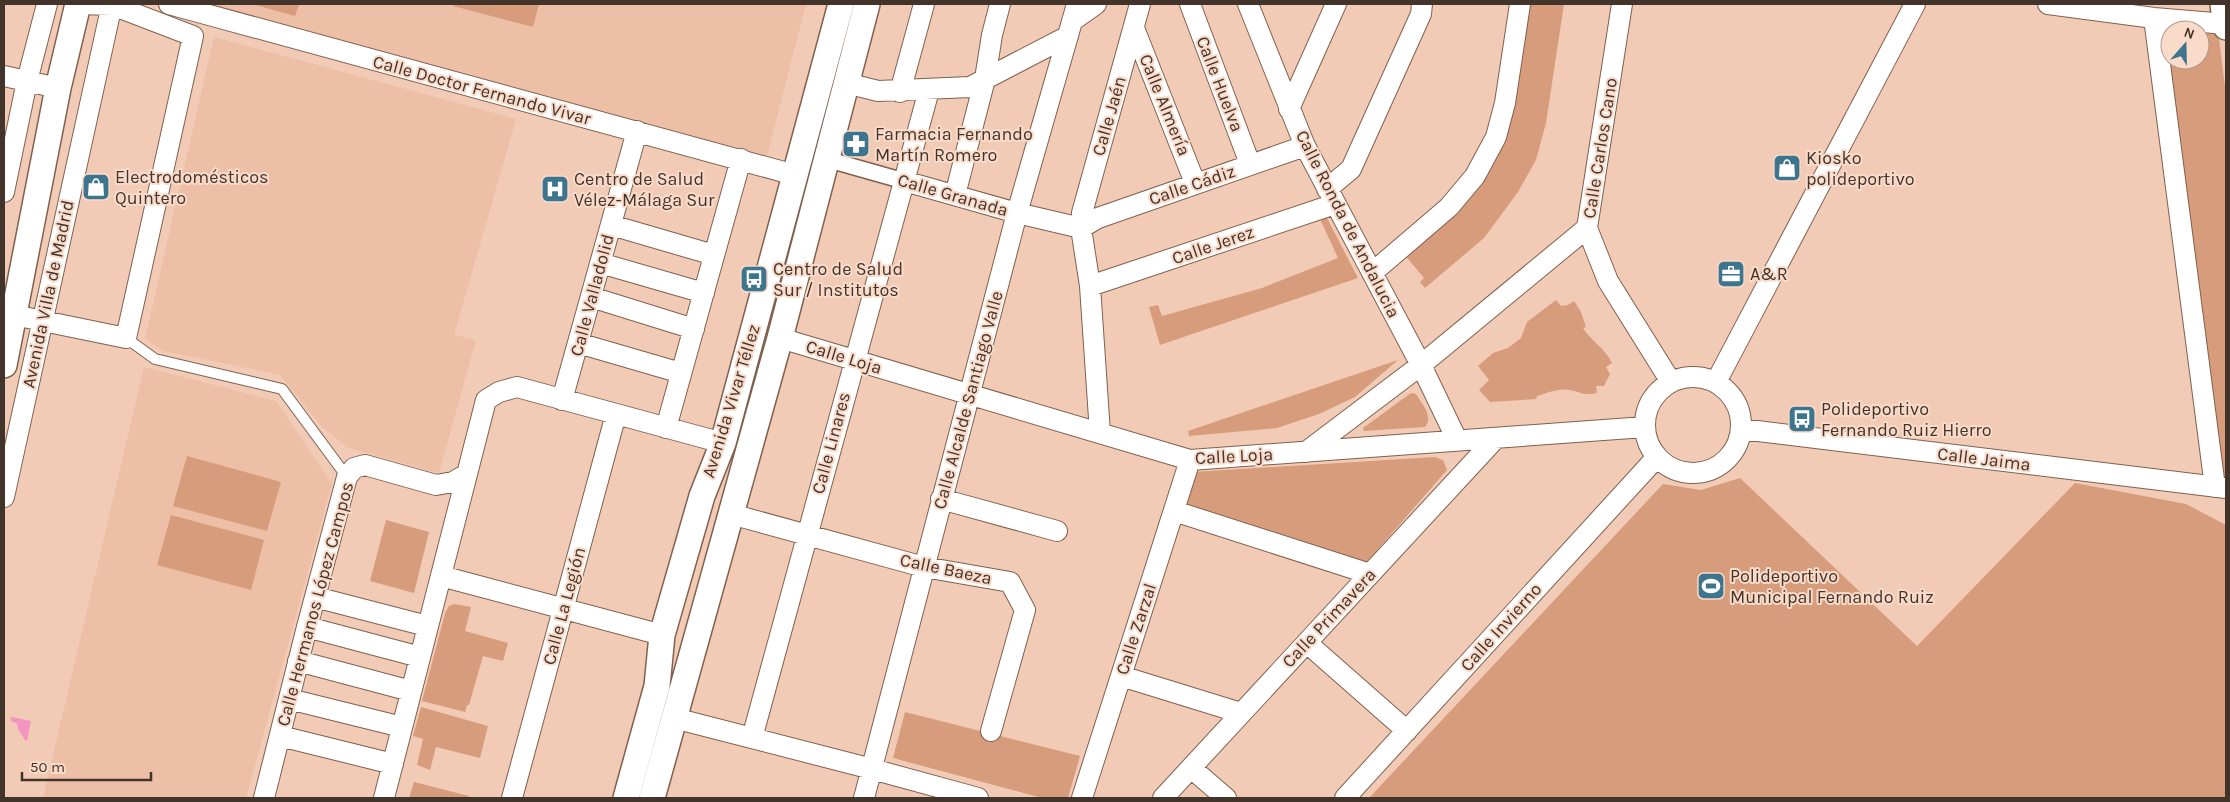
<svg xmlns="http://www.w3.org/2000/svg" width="2230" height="802" viewBox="0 0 2230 802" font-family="Karla,sans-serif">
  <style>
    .built { fill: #ecbfa6 }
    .green { fill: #d79c7b; fill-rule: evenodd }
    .water { fill: #f394c1 }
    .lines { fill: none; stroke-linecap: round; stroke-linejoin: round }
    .service-casing { stroke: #81604d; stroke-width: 12 }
    .pedestrian-casing { stroke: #81604d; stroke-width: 18 }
    .minor-casing { stroke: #81604d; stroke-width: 22 }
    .tertiary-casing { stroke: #81604d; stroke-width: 28 }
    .service { stroke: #fff; stroke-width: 10 }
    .pedestrian { stroke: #fff; stroke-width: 15 }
    .minor { stroke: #fff; stroke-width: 20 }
    .tertiary { stroke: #fff; stroke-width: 25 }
    .labels { text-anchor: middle; stroke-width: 4; stroke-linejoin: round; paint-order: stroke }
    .street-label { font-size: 18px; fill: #43342b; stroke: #fadac9 }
    .poi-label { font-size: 18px; fill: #43342b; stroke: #fadac9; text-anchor: start }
  </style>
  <rect width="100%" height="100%" fill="#f2cbb6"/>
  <path class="built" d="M211,4H806L767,156L210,5Z
    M214,37L516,119L454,335L476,340L439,473L349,448L322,427L280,375L163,351L145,339Z
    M144,367L276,401L332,484L246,798H43Z"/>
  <path class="green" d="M252,4H299L295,16Z
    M454,4H539L533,27L453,6Z
    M1526,4H1564L1546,123L1536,160L1518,192L1484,238L1425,288L1420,282L1424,278L1404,254L1474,187Z
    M2159,23L2218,31L2226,95V484H2219ZM2170,30H2200V60H2170Z
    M1326,216L1358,278L1160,345L1149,307L1158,305L1162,316L1262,288L1338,258L1320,219Z
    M1556,300L1561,306L1568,305L1574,301L1581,312L1586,327L1583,328C1593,343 1604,347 1612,363L1606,367L1610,374L1604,386H1596L1597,393C1583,396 1581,392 1569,390C1559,388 1547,393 1537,396L1536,399L1490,402L1479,390L1489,380L1478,366L1493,353L1508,348L1521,338L1527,322Z
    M1398,360L1355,397L1319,414L1277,428L1189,436L1188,431Z
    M1411,393L1416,394C1422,404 1434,417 1425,427L1364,431L1363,428Z
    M187,456L281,482L267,531L173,506Z
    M1435,457L1443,460L1447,470L1366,563L1183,507L1193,472Z
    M1740,478L1917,646L2075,483L2186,504L2226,525V798H1369L1663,484L1701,490Z
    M171,515L264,540L251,590L157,565Z
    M386,520L429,532L414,593L370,581Z
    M454,604L471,607L465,631L508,643L503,661L483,656L469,705H467L465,712L422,701L445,613L449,606Z
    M421,707L488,726L480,758L436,747L430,770L417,765L423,739L413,736Z
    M905,712L1080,756L1068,798H1042L893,758Z
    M414,782L469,796V798H409Z"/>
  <path class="water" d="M12,717L31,721L27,741L25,740L18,729L17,723L12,722L10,718Z"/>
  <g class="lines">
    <defs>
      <path id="service" d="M126,338L155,359L282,389L347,477"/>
      <path id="pedestrian" d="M826,159L904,181"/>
      <path id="minor" d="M169,4L795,175
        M1190,4L1250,164
        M1248,4L1305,146L1421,365L1457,440
        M2048,4L2154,18L2226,24
        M2154,18L2215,487
        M1072,21L1096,4
        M1134,28L1195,183
        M4,76L58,88
        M846,83L878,91L970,87L1068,36
        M900,92L924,4
        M1289,109L1336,4
        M904,181L1017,213L1081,228
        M1327,189L1351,169L1421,14L1422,4
        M4,192L27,81L47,4
        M955,195L985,79L992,35L1000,4
        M611,225L714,255
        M1081,228L1098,218L1305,146
        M1587,228L1608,281L1671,382
        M600,263L704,293
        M1372,273L1449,207L1475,176L1496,137L1505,103L1520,4
        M1090,286L1335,204
        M591,297L694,329
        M4,313L126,338L193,36L112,5L78,4
        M780,338L1190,460L1645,427
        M578,343L681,373
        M1645 425a48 48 0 1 1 96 0a48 48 0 1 1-96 0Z
        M1716,382L1915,4
        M562,400L637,131
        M666,428L741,159
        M1741,429L2226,488
        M1100,433L1090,286L1081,228L1082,213L1140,4
        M1306,452L1421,365L1587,228L1622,4
        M4,497L112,4
        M941,499L1057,531
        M1174,511L1370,574
        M731,514L924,567L1010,582L1025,610L991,731
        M441,576L662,635
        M315,597L427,626
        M307,627L420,657
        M1307,643L1407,731
        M298,661L411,691
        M1121,676L1241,713
        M289,699L402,727
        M674,718L872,769L978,798
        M280,736L393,764
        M752,738L929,90
        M1191,768L1226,798
        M264,798L307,627L347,477L354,468L365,465L436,485L453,482L467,474
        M384,798L486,400L499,392L517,387L723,443
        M512,798L616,414
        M864,798L1017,213L1077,4
        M1082,798L1190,460
        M1163,798L1496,438
        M1345,798L1657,457"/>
      <path id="tertiary" d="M2223,4L2226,27
        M4,365L58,88L78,4
        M626,798L657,686L662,635L702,496L723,443L841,4
        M652,798L780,338L867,4"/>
    </defs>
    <use href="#service" class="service-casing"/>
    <use href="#pedestrian" class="pedestrian-casing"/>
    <use href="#minor" class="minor-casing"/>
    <use href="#tertiary" class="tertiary-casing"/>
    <use href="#service" class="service"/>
    <use href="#pedestrian" class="pedestrian"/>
    <use href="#minor" class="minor"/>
    <use href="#tertiary" class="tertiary"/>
  </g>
  <defs>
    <symbol id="pharmacy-square" viewBox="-11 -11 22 22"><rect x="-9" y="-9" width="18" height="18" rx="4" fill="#3d758f" stroke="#fadac9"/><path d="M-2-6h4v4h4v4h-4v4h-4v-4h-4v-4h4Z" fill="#fff"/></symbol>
    <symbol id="shop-square" viewBox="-11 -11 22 22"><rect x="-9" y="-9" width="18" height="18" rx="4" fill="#3d758f" stroke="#fadac9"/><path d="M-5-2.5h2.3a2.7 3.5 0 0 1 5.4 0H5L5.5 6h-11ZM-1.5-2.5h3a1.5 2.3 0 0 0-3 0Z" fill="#fff"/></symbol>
    <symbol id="hospital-square" viewBox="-11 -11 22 22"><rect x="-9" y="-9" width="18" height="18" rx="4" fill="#3d758f" stroke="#fadac9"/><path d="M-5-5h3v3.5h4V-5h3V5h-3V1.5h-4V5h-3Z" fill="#fff"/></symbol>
    <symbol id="office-square" viewBox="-11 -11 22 22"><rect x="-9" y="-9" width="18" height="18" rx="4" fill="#3d758f" stroke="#fadac9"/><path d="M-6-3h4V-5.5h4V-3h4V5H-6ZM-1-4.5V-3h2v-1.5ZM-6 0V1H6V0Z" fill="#fff"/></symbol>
    <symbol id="bus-square" viewBox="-11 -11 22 22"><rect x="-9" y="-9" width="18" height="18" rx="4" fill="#3d758f" stroke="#fadac9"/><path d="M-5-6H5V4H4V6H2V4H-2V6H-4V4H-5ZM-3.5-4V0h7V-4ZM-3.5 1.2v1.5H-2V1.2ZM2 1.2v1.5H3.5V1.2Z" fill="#fff"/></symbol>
    <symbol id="stadium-square" viewBox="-11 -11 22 22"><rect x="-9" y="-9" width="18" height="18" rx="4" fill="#3d758f" stroke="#fadac9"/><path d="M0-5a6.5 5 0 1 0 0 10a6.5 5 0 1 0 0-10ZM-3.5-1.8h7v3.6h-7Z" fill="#fff"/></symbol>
  </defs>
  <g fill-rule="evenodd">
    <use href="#pharmacy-square" x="840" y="128" width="32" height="32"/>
    <use href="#shop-square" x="1771" y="152" width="32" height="32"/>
    <use href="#shop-square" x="80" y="171" width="32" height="32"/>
    <use href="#hospital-square" x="539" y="173" width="32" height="32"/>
    <use href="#office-square" x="1715" y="258" width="32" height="32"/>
    <use href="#bus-square" x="738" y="263" width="32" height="32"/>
    <use href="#bus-square" x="1786" y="403" width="32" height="32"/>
    <use href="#stadium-square" x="1695" y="570" width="32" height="32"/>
  </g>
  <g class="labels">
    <g class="street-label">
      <text transform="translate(1220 84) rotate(69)" y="6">Calle Huelva</text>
      <text transform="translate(482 90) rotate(15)" y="6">Calle Doctor Fernando Vivar</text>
      <text transform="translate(1165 105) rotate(68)" y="6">Calle Almería</text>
      <text transform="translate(1109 116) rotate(-74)" y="6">Calle Jaén</text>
      <text transform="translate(1600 148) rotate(-81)" y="6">Calle Carlos Cano</text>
      <text transform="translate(1192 185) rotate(-19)" y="6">Calle Cádiz</text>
      <text transform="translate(953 195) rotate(16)" y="6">Calle Granada</text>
      <text transform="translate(1348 224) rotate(63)" y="6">Calle Ronda de Andalucia</text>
      <text transform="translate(1213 245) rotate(-19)" y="6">Calle Jerez</text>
      <text transform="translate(48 294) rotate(-78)" y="6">Avenida Villa de Madrid</text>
      <text transform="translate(592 295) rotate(-75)" y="6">Calle Valladolid</text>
      <text transform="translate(844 357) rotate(17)" y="6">Calle Loja</text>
      <text transform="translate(968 400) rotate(-75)" y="6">Calle Alcalde Santiago Valle</text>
      <text transform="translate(731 401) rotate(-73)" y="6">Avenida Vivar Téllez</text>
      <text transform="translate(831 443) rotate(-75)" y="6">Calle Linares</text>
      <text transform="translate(1234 456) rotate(-3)" y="6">Calle Loja</text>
      <text transform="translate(1984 459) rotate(7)" y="6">Calle Jaima</text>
      <text transform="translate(946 569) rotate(12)" y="6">Calle Baeza</text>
      <text transform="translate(315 604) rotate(-75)" y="6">Calle Hermanos López Campos</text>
      <text transform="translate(564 606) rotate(-75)" y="6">Calle La Legión</text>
      <text transform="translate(1329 618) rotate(-47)" y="6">Calle Primavera</text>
      <text transform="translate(1501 627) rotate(-48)" y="6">Calle Invierno</text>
      <text transform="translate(1136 629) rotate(-72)" y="6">Calle Zarzal</text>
    </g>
    <g class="poi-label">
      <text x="875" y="140">Farmacia Fernando<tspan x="875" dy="21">Martín Romero</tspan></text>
      <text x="1806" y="164">Kiosko<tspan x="1806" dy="21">polideportivo</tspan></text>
      <text x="115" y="183">Electrodomésticos<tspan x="115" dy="21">Quintero</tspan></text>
      <text x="574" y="185">Centro de Salud<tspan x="574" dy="21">Vélez-Málaga Sur</tspan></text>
      <text x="773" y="275">Centro de Salud<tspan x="773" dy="21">Sur / Institutos</tspan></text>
      <text x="1750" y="280">A&amp;R</text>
      <text x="1821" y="415">Polideportivo<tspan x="1821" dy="21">Fernando Ruiz Hierro</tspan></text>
      <text x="1730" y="582">Polideportivo<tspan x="1730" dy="21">Municipal Fernando Ruiz</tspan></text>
    </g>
  </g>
  <rect width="2230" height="802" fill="none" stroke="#43342b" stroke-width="10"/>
  <g transform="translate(2185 45) rotate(20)"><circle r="24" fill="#fadac9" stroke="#b1988a"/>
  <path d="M0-4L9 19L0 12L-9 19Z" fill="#3d758f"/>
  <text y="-8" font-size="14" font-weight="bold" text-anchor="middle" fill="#43342b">N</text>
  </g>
  <path d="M22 772v8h129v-8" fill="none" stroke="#43342b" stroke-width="2.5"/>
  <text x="30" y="772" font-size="15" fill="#43342b" stroke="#fadac9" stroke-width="4" paint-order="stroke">50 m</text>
</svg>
